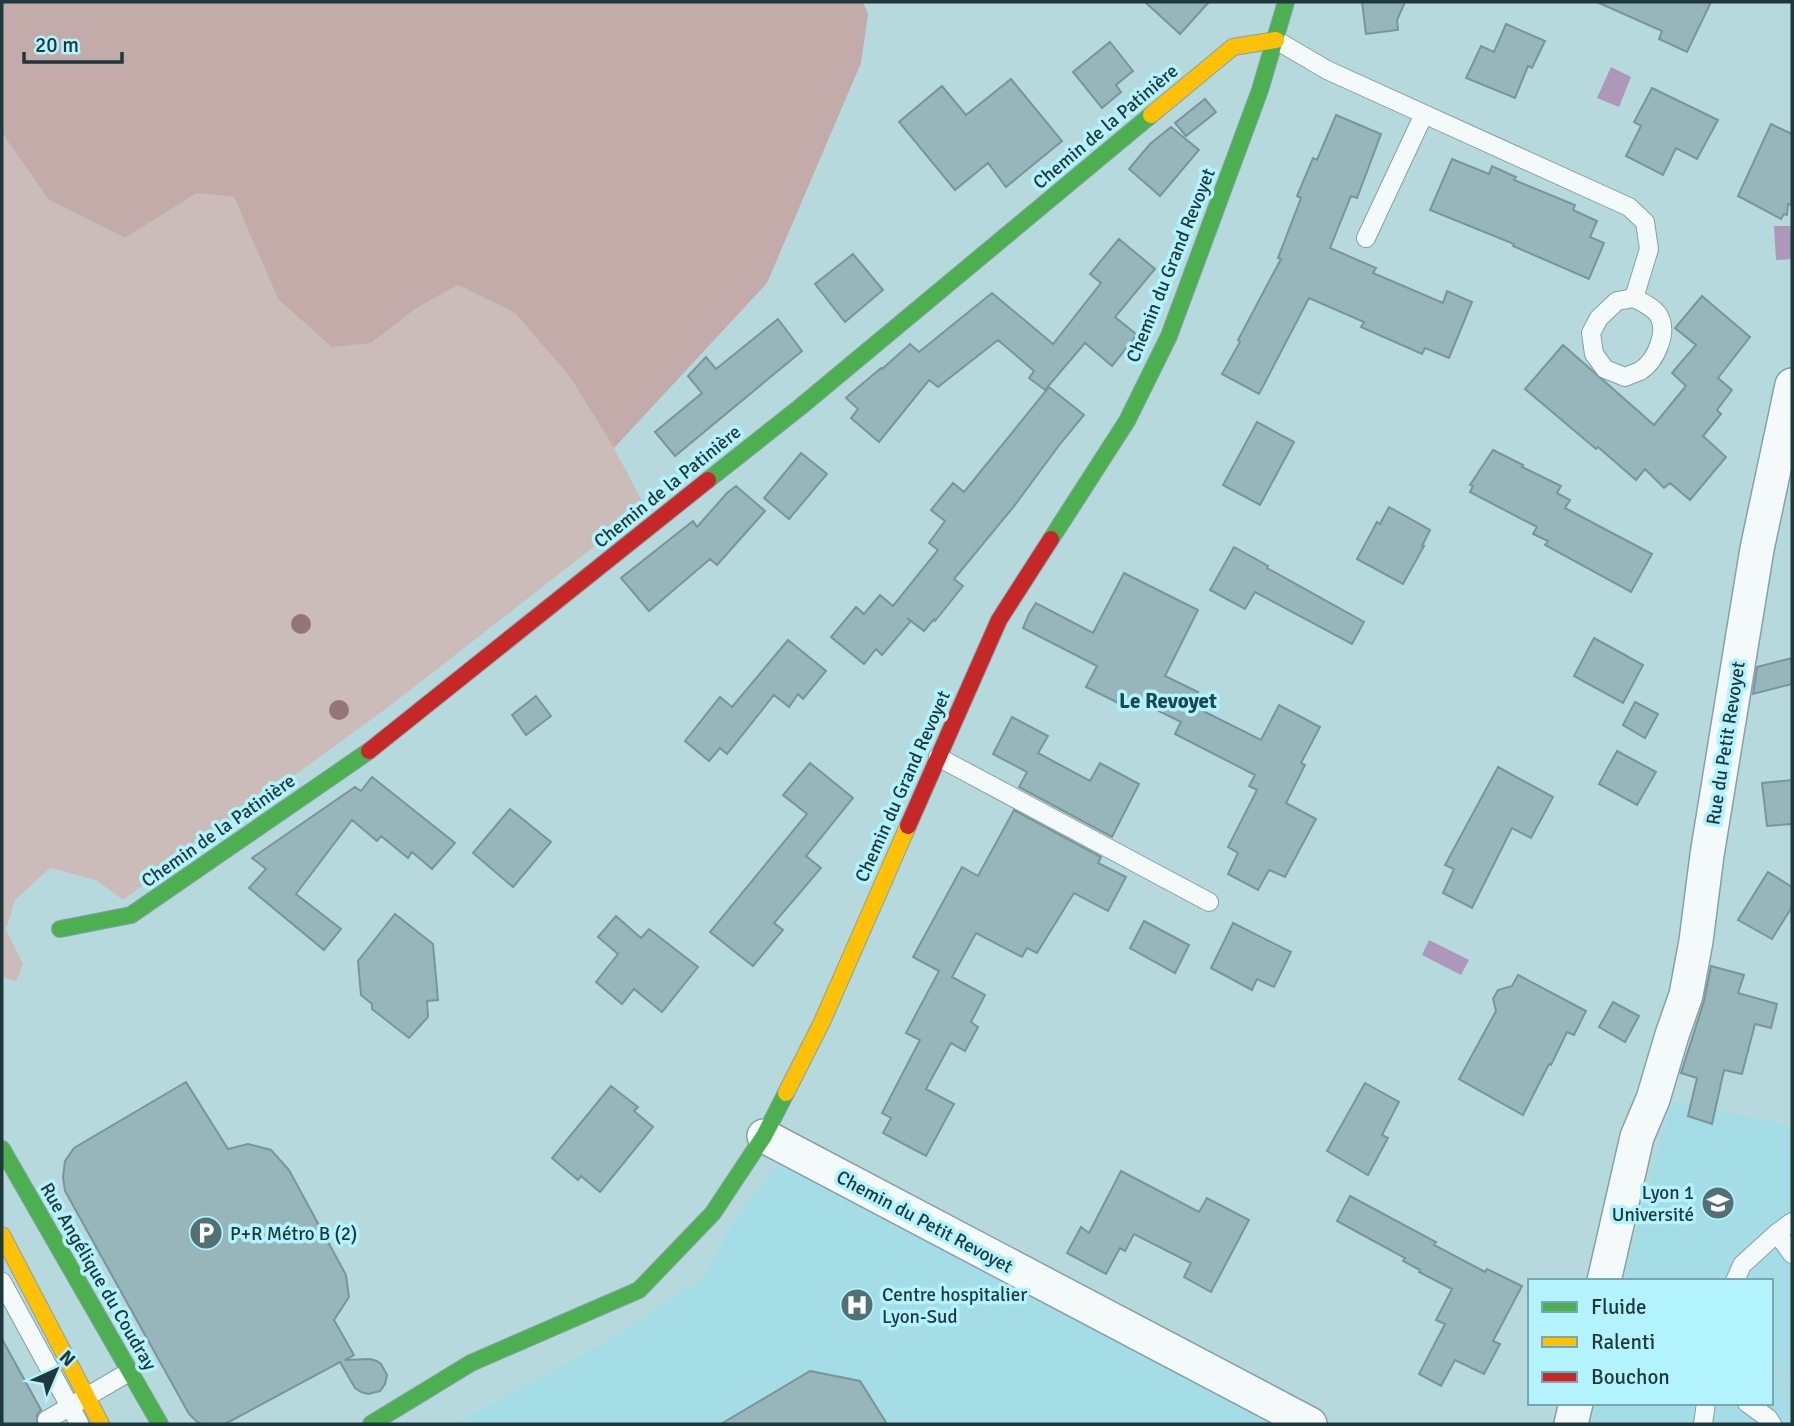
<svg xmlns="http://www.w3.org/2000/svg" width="1794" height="1426" viewBox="0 0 1794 1426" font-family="Signika,sans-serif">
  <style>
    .built { fill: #a4dde6 }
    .green { fill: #cbbcba }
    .forest { fill: #c2aba9 }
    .water { fill: #ae98ba }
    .building { fill: #96b6bb; stroke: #799599; stroke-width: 2 }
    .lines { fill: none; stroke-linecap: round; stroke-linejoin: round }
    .lane-casing { stroke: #85a1a5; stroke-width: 20 }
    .street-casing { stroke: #85a1a5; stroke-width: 36 }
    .fast-casing { stroke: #85a1a5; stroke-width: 18 }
    .slow-casing { stroke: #85a1a5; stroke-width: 18 }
    .jam-casing { stroke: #85a1a5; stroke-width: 18 }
    .path { stroke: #c4ced0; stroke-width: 4.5; stroke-dasharray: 2 5; stroke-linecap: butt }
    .lane { stroke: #f4f9fa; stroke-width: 18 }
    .street { stroke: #f4f9fa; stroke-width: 33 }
    .fast { stroke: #4caf50; stroke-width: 16 }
    .slow { stroke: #ffc107; stroke-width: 16 }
    .jam { stroke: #c62828; stroke-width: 16 }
    .tree { fill: #937675 }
    .labels { text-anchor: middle; stroke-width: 7; stroke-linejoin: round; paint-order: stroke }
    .street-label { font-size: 19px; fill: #1e383c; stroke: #b2f3fd }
    .poi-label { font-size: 19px; fill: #1e383c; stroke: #b2f3fd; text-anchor: start }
    .neighbourhood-label { font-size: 21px; font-weight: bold; fill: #184950; stroke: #b2f3fd }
  </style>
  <rect width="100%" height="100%" fill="#b6d9de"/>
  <path class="built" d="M1671,1101L1792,1126V1424H1585L1591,1403H1771V1281H1623Z
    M777,1164L1118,1339L1275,1424H454L622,1333L703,1278L731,1224Z"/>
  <path class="green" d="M2,133L49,200L125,238L197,193L234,197L278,299L371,343L415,309L458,285L515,313L570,377L614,448L645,507L387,708L123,900L96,880L50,868L15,900L6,930L23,964L16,981L2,977Z"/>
  <path class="forest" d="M2,2H863L868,14L861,63L767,283L614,448L570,377L515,313L458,285L415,309L371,343L332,347L278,299L234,197L197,193L125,238L49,200L2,133Z"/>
  <path class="water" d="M1611,67L1631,77L1619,107L1597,98Z
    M1774,226H1792V259L1776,260Z
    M1429,940L1469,960L1461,975L1422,955Z"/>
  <path class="building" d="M1145,2H1209L1180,34Z
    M1362,2H1405L1397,20L1398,30L1366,34Z
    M1597,2H1711L1687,52L1659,39L1662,31Z
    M1506,24L1545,41L1532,68L1528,66L1515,98L1466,78L1481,46L1494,52Z
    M1110,42L1133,71L1116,85L1121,92L1102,108L1073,72Z
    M1011,79L1062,141L1006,187L988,163L955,190L899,122L942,86L966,115Z
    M1652,88L1718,120L1697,159L1676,148L1663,175L1626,156L1641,126L1634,122Z
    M1205,99L1216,112L1186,136L1175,123Z
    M1336,115L1381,134L1357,198L1351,196L1330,248L1376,268L1373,273L1443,303L1447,291L1472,302L1449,358L1425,348L1422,354L1361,327L1364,322L1309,298L1259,394L1222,374L1240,342L1238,340L1281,259L1278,258L1301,198L1297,196L1313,158L1317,160Z
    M1771,124L1792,134V205L1788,204L1787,215L1784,214L1781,219L1738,196Z
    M1171,127L1199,150L1160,196L1129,169L1150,144Z
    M1452,159L1489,174L1492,166L1516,177L1514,180L1575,205L1573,210L1597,221L1590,237L1604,243L1589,279L1513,246L1514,244L1430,210Z
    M1119,239L1155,269L1115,317L1137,335L1112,366L1085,343L1045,390L1029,378L1034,371L998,340L938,387L929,380L879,442L851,418L858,409L846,398L849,395L881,368L882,369L910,344L919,352L992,293L1053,344L1101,283L1090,274Z
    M853,254L883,290L845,322L815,284Z
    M1702,296L1750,337L1718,378L1732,390L1717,410L1721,414L1703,436L1726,457L1690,500L1670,483L1664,488L1645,469L1636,480L1598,447L1596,449L1525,389L1563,345L1654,425L1686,386L1672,373L1696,345L1675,328Z
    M778,319L802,351L675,456L655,432L702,393L688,376L706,357L716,369Z
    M1049,387L1084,415L1060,444L1015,505L954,579L963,586L935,621L934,619L924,631L907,618L911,621L882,655L876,649L864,664L831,637L856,607L864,614L880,595L893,606L938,550L929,543L945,521L931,510L953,483L964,492Z
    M1257,422L1294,442L1260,505L1223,485Z
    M1493,450L1523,465L1522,467L1561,486L1557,493L1570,500L1565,508L1652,554L1631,592L1545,545L1548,541L1533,534L1537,527L1470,492L1473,486L1470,485Z
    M801,453L827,474L789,519L764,498Z
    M736,486L765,511L717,565L710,559L649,611L621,578L693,521L697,527L727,493Z
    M1389,507L1430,530L1422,546H1424L1403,584L1357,559L1377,522L1380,524Z
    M1234,547L1268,566L1267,568L1364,622L1352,644L1255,592L1245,609L1210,590Z
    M1124,573L1198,610L1165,676L1198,692L1191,705L1261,740L1279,705L1320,727L1301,763L1305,765L1286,803L1316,819L1285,877L1269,870L1258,890L1228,874L1238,853L1228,847L1257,790L1249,786L1255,775L1175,734L1181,722L1131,697L1126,707L1086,687L1097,666L1023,628L1029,614L1036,603L1093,633Z
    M1594,638L1643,665L1623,703L1574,676Z
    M788,640L826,671L803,699L798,694L789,707L774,695L727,754L720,748L709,761L685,741L720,697L732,707Z
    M1792,658V684L1753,694L1757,667Z
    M536,696L551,716L526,735L512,715Z
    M1635,702L1658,714L1645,738L1623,725Z
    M1012,717L1048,736L1038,753L1090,781L1100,763L1139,784L1112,837L1019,787L1027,772L993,754Z
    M1617,751L1656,772L1637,805L1599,784Z
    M810,763L853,798L806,856L821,868L774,923L783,930L753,966L710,932L807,814L783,795Z
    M1498,767L1553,797L1531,838L1512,828L1472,908L1443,893L1454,869L1445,865Z
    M372,777L455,843L432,869L412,852L408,858L381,836L377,841L352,820L296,894L341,929L324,950L249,888L266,869L252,858L355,787L361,791Z
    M1792,780V824L1767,826L1762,783Z
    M510,809L551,842L513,887L473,853Z
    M1014,810L1101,857L1098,863L1126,877L1108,911L1074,893L1037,953L1027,948L1022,957L976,933L952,977L985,995L971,1022L978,1027L965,1051L951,1043L926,1089L954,1104L926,1156L883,1133L891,1118L882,1113L920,1040L906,1033L939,971L913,957L962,867L978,876Z
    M1768,872L1792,887V907L1772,939L1738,920Z
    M395,914L433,944L438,1000L427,1001L428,1017L409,1038L372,1009V1004L361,995L358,961Z
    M616,916L641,938L649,929L698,967L662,1012L634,989L622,1004L596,982L618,954L598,937Z
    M1144,921L1189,945L1175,973L1130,948Z
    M1233,923L1291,952L1274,987L1257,979L1252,990L1211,968Z
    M1711,966L1744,975L1738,993L1777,1004L1771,1028L1755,1024L1742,1074L1724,1070L1712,1124L1688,1116L1697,1078L1681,1073L1704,1001Z
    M1518,975L1586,1011L1574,1035L1567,1032L1551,1065L1549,1064L1523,1115L1459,1079L1496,1011L1493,999L1498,990L1512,986Z
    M1613,1002L1639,1016L1625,1042L1599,1027Z
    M186,1082L228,1149L248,1144L271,1150L289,1170L346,1275L349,1297L334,1320L354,1355L345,1360L370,1359L377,1361L381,1364L387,1375L385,1384L380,1391L368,1394L361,1392L355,1388L340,1362L225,1424H203L197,1422L189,1414L65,1191L63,1177L65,1161L74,1148Z
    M1365,1083L1399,1102L1382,1135L1388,1138L1368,1175L1327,1151Z
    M611,1086L638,1107L634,1111L653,1127L600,1192L581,1176L578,1180L552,1158Z
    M1121,1171L1199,1212L1207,1198L1249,1220L1211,1292L1184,1277L1191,1263L1134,1234L1125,1251L1120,1248L1106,1274L1067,1253L1081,1227L1089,1233Z
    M1350,1196L1436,1242L1434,1245L1485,1272L1487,1269L1522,1286L1493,1341L1500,1344L1484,1374L1455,1360L1441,1386L1419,1374L1445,1324L1436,1320L1452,1289L1419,1272L1420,1270L1403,1261L1405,1258L1337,1221Z
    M2,1339L41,1410L37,1415V1424H2Z
    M810,1371L860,1381L887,1424H721Z"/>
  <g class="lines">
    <defs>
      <path id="lane" d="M1276,40L1327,70L1629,207L1645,222L1649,249L1634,298
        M1366,238L1424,114
        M1634,298C1642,302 1651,306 1657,313C1670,330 1656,361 1640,371C1635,373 1630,375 1625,377L1605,369L1594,354L1591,333L1599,318L1617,301Z
        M938,757L1209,902
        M1777,1233L1792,1254
        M1735,1281L1742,1265L1777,1233L1792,1222
        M2,1282L79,1423
        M1747,1403L1768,1418L1772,1424
        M47,1420L129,1372
        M1703,1424L1706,1403"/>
      <path id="street" d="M764,1136L1310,1424
        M1604,1281L1637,1137L1653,1099L1672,1035L1686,995L1696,941L1707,855L1757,549L1792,385
        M1571,1424L1576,1403"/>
      <path id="fast" d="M708,480L799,408L1151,115
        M1051,539L1127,421L1169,336L1260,90L1286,2
        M60,929L131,915L369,751
        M2,1149L160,1424
        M371,1424L471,1363L639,1290L713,1213L764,1136L786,1093"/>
      <path id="slow" d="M1151,115L1233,47L1276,40
        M786,1093L822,1022L908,826
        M2,1235L101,1424"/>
      <path id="jam" d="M369,751L708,480
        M908,826L999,620L1051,539"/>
    </defs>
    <use href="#lane" class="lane-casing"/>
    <use href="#street" class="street-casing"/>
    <use href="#fast" class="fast-casing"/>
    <use href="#slow" class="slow-casing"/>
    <use href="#jam" class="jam-casing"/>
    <path class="path" d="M1771,1358L1792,1379
      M1771,1368L1792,1389
      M1777,1390L1792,1398"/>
    <use href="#lane" class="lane"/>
    <use href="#street" class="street"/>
    <use href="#fast" class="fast"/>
    <use href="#slow" class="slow"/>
    <use href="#jam" class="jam"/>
  </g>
  <g class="tree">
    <circle cx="301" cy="624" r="10"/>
    <circle cx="339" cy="710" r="10"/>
  </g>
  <defs>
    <symbol id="university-disc" viewBox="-11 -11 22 22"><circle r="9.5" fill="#537075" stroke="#b2f3fd"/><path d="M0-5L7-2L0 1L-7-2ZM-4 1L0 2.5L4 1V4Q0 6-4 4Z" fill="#fff"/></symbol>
    <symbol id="parking-disc" viewBox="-11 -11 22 22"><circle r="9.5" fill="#537075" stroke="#b2f3fd"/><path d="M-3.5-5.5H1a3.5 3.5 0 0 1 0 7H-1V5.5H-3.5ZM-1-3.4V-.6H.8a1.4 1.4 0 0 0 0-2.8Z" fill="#fff"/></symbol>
    <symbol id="hospital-disc" viewBox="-11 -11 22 22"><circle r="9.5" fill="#537075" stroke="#b2f3fd"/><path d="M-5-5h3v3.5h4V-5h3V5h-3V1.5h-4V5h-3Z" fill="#fff"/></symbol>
  </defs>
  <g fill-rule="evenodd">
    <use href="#university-disc" x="1699" y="1184" width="38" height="38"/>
    <use href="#parking-disc" x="187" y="1214" width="38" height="38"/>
    <use href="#hospital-disc" x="838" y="1286" width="38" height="38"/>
  </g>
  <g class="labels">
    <g class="street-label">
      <text transform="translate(1105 126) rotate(-40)" y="7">Chemin de la Patinière</text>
      <text transform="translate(1170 265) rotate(-68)" y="7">Chemin du Grand Revoyet</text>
      <text transform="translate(667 486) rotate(-39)" y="7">Chemin de la Patinière</text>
      <text transform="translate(1725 743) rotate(-81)" y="7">Rue du Petit Revoyet</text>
      <text transform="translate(902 786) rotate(-66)" y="7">Chemin du Grand Revoyet</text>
      <text transform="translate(218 830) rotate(-35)" y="7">Chemin de la Patinière</text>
      <text transform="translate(925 1221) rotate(28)" y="7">Chemin du Petit Revoyet</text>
      <text transform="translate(99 1276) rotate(60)" y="7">Rue Angélique du Coudray</text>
    </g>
    <g class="poi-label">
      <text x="1694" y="1199" text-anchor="end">Lyon 1<tspan x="1694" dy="22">Université</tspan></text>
      <text x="230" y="1240">P+R Métro B (2)</text>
      <text x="882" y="1301">Centre hospitalier<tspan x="882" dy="22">Lyon-Sud</tspan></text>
    </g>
    <g class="neighbourhood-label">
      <text x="1168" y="708">Le Revoyet</text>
    </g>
  </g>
  <rect width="1794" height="1426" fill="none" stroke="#1e383c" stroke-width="7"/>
  <rect x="1528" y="1279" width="245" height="126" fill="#b2f3fd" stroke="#77a8b0" stroke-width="2"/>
  <rect x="1542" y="1302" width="35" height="10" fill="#4caf50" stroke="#77a8b0" stroke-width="2"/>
  <text x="1591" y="1314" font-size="21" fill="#1e383c">Fluide</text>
  <rect x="1542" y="1337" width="35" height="10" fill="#ffc107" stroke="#77a8b0" stroke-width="2"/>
  <text x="1591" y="1349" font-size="21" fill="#1e383c">Ralenti</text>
  <rect x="1542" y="1372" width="35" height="10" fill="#c62828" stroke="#77a8b0" stroke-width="2"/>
  <text x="1591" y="1384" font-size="21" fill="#1e383c">Bouchon</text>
  <g transform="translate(56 1370) rotate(44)" stroke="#b2f3fd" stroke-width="5" paint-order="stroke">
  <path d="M0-5L12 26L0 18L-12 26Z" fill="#1e383c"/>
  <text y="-10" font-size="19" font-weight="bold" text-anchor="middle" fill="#1e383c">N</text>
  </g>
  <path d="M24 52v10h98v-10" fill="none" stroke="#1e383c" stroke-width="3.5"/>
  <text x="35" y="52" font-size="21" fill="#1e383c" stroke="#b2f3fd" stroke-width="5" paint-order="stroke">20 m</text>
</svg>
